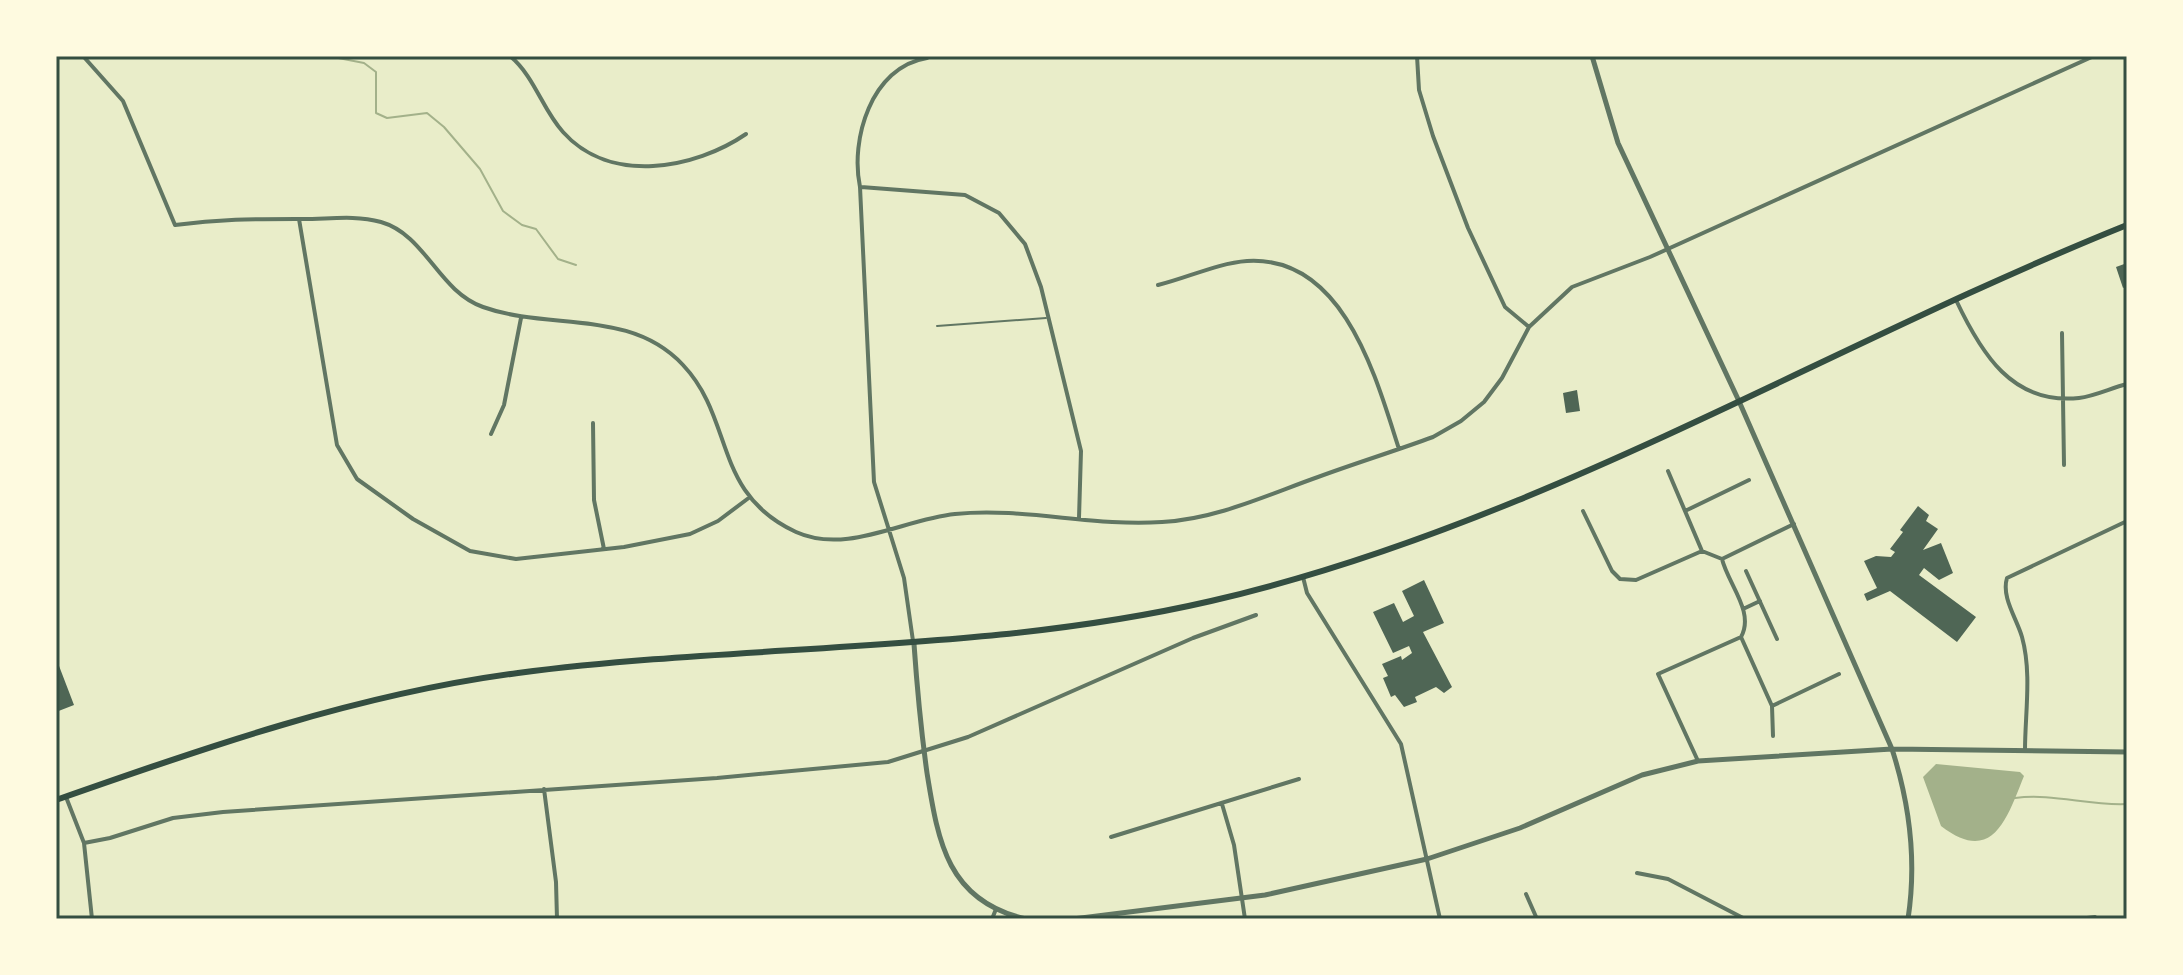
<svg xmlns="http://www.w3.org/2000/svg" width="2183" height="975" viewBox="0 0 2183 975" font-family="Inter,sans-serif">
  <style>
    .water { fill: #a3b18a }
    .lines { fill: none; stroke-linecap: round; stroke-linejoin: round }
    .stream { stroke: #a3b18a; stroke-width: 2 }
    .building { fill: #4f6655 }
    .service { stroke: #617663; stroke-width: 2 }
    .minor { stroke: #617663; stroke-width: 4 }
    .tertiary { stroke: #617663; stroke-width: 5 }
    .primary { stroke: #344e41; stroke-width: 6 }
    .neatline { fill: none; stroke: #344e41; stroke-width: 3 }
  </style>
  <rect width="100%" height="100%" fill="#e9edc9"/>
  <path class="water" d="M1936,764L2020,772L2024,776C2007,818 1993,866 1941,826L1923,777Z"/>
  <g class="lines">
    <path class="stream" d="M328,56L364,63L376,72V113L387,118L427,113L444,127L480,169L503,211L522,225L536,229L558,259L576,265
      M2015,798C2053,793 2089,806 2127,804"/>
  </g>
  <path class="building" d="M2127,263V286L2123,288L2116,267Z
    M1577,390L1580,411L1566,413L1563,393Z
    M1918,506L1929,515L1926,521L1938,529L1923,550L1941,543L1953,573L1939,580L1924,568L1919,575L1976,617L1957,642L1890,591L1867,601L1864,594L1877,588L1864,561L1876,556L1891,557L1895,552L1890,549L1903,532L1900,530Z
    M1424,580L1444,623L1423,632L1452,687L1444,693L1436,687L1415,697L1417,702L1404,707L1395,695L1391,697L1383,678L1388,676L1382,664L1401,656L1402,660L1412,653L1409,646L1393,653L1373,612L1394,603L1403,622L1414,616L1402,591Z
    M56,658L74,705L56,712Z"/>
  <g class="lines">
    <path class="service" d="M937,326L1046,318"/>
    <path class="minor" d="M83,56L123,101L175,225C219,219 252,219 296,219C325,220 352,214 381,222C426,235 438,291 483,307C550,331 630,308 683,365C735,420 712,493 796,532C847,555 904,519 955,514C1024,507 1093,527 1162,522C1217,519 1267,495 1318,477C1356,463 1395,451 1433,437L1461,421L1484,402L1502,378L1529,327L1572,287L1650,257L2094,56
      M510,56C535,77 542,109 563,132C610,185 695,169 746,134
      M1417,56L1419,90L1433,136L1468,228L1505,307L1529,327
      M861,187L965,195L999,213L1025,244L1041,287L1081,451L1079,518
      M299,219L337,445L357,479L413,519L470,551L516,559L624,547L690,534L718,521L750,497
      M1158,285C1187,278 1218,263 1247,261C1344,255 1376,378 1399,449
      M1956,300C1981,353 2012,405 2079,398C2095,396 2111,388 2127,384
      M2062,333L2064,465
      M593,423L594,500L604,549
      M491,434L504,405L521,318
      M1668,471L1702,551L1722,559
      M1583,511L1612,571L1620,579L1636,580L1702,551
      M1685,511L1749,480
      M1722,559L1794,524
      M1746,571L1777,639
      M1303,577L1307,593L1401,744L1440,919
      M1743,609L1760,601
      M1741,637L1772,706L1773,736
      M913,641L904,578L874,482L860,187C850,140 871,67 927,58
      M1772,706L1839,674
      M2025,750C2025,714 2032,673 2022,637C2017,619 2001,597 2007,578L2127,521
      M1698,761L1658,674L1741,637C1755,612 1728,584 1722,559
      M544,789L556,882L557,919
      M66,797L84,843L92,919
      M1222,804L1234,845L1245,919
      M1111,837L1299,779
      M84,843L110,838L173,818L223,812L717,778L888,762L968,737L1193,638L1256,615
      M1637,873L1668,879L1745,919
      M1526,894L1537,919
      M992,919L996,909
      M2079,919L2095,917"/>
    <path class="tertiary" d="M1592,56L1618,143L1738,399L1892,749C1910,805 1917,860 1908,919
      M914,644C917,687 921,730 927,773C938,841 947,901 1026,919
      M1073,919L1265,895L1427,859L1520,828L1642,775L1698,761L1892,749L2127,752"/>
    <path class="primary" d="M56,800C207,747 358,694 518,673C749,643 982,654 1211,601C1535,526 1821,348 2127,225"/>
  </g>
  <rect width="2183" height="975" fill="none" stroke="#fefae0" stroke-width="116"/>
  <rect x="58" y="58" width="2067" height="859" class="neatline"/>
</svg>
